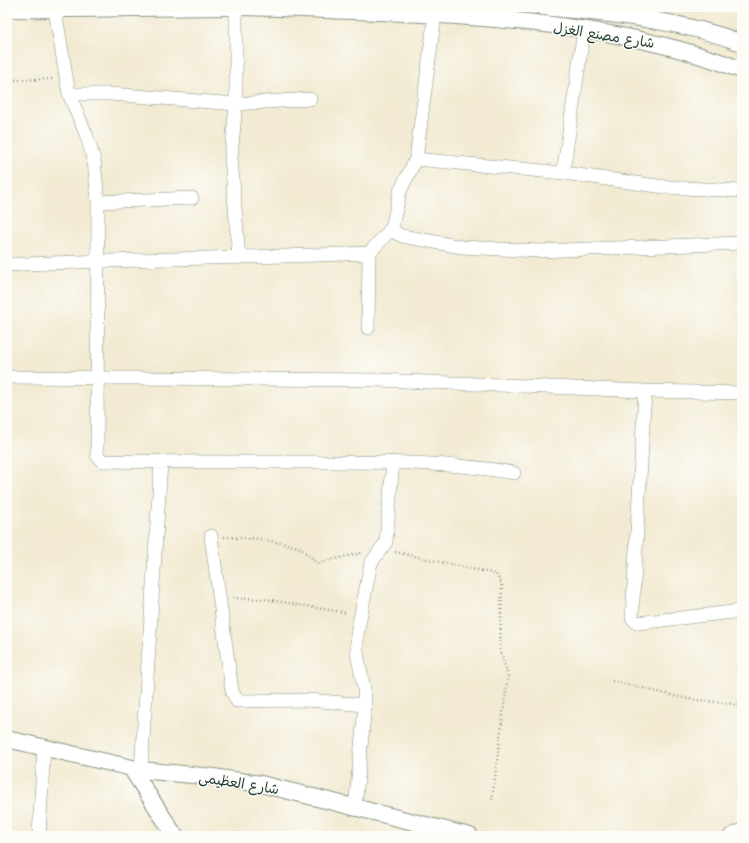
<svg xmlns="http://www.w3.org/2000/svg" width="749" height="843" viewBox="0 0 749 843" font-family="Mali,'Playpen Sans Arabic',sans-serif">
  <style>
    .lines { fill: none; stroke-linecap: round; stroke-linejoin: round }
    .minor-casing { stroke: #889483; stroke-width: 14 }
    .tertiary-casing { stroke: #889483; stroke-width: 18 }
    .path { stroke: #889483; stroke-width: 2.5; stroke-dasharray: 1 3; stroke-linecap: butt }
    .minor { stroke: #fff; stroke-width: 13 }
    .tertiary { stroke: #fff; stroke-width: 16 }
    .labels { text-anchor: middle; stroke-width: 3; stroke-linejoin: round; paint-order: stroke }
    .street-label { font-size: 14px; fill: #1f3d34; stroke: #fdfcf7 }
  </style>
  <rect width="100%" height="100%" fill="#fdfcf7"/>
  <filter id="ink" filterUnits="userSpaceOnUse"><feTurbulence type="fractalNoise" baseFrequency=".025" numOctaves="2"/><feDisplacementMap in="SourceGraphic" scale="8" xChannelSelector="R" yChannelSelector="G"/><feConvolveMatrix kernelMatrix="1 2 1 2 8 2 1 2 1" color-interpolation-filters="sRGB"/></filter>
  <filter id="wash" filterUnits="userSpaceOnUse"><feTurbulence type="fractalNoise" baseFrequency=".012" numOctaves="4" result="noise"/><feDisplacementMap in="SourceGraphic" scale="16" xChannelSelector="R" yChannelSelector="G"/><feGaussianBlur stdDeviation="0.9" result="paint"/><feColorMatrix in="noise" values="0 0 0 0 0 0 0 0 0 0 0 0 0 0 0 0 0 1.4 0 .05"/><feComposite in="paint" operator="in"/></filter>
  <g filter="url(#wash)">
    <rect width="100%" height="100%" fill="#f2ead2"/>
  </g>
  <g filter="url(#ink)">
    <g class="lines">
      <defs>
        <path id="minor" d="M236,7V104L231,157L239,258
          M55,10L69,94L86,134L94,160L98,202L97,455L102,461C170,462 238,462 306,462C375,462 445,461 514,473
          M69,94H110L236,104L310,99
          M416,159L563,173L665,187L742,191
          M563,173L584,30
          M98,202L192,198
          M392,228L396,233L402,236L462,247L539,251L742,243
          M7,265C128,259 248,258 369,253
          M368,328L369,253L392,228L400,191L416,159L435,14
          M7,377L379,380L645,391L742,393
          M645,391L632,618L637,623L742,611
          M211,536L232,691L237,701L309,700L365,705
          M141,770L161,462
          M355,809L365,705L364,688L357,653V634L371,563L386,542L393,462
          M39,836L44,746"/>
        <path id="tertiary" d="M543,7C611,14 677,19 742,43
          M7,9C83,10 158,7 234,7C283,7 331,11 379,12C500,17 628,26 742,70
          M7,739L141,770L213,777L261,784L470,836
          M131,768L175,836
          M732,836L742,832"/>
      </defs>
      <use href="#minor" class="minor-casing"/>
      <use href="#tertiary" class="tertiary-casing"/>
      <path class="path" d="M7,80L52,79
        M224,537L261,539L299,547L317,563L361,553
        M395,552L496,574L502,584L500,650L508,676L492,800
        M233,598L264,599L347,613
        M612,681L688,699L742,705"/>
      <use href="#minor" class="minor"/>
      <use href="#tertiary" class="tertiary"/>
    </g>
  </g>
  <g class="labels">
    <g class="street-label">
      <text transform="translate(604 35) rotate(9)" y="5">شارع مصنع الغزل</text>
      <text transform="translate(239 783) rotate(9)" y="5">شارع العظيمى</text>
    </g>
  </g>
  <rect width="749" height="843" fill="none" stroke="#fdfcf7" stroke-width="24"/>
</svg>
